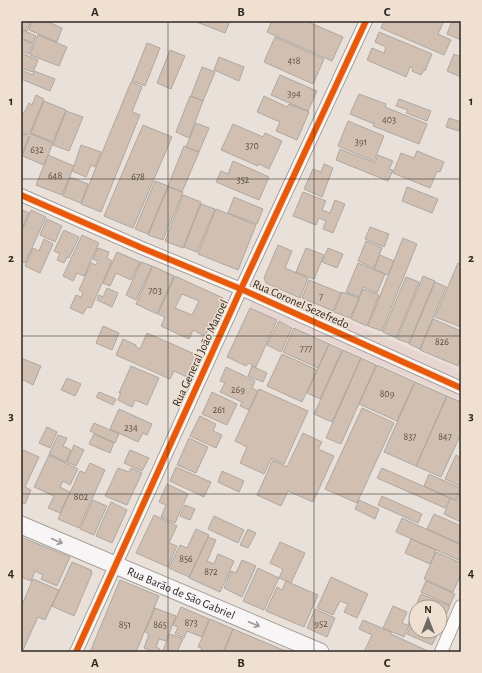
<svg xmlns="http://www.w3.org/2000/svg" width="482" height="673" viewBox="0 0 482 673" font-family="'Alegreya Sans',sans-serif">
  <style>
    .commercial { fill: #e7d5d1 }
    .building { fill: #d1bfb1; stroke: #aea8a2; fill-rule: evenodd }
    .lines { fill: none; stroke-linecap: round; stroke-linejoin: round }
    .minor-casing { stroke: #a6a09a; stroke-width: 14 }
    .secondary-casing { stroke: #a6a09a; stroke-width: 19 }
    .minor { stroke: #fcfaf9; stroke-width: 12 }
    .secondary { stroke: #f7f5f6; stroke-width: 17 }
    .cycleway-casing { stroke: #f0e0d2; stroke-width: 8 }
    .cycleway { stroke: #e8590c; stroke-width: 6 }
    .oneway { stroke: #9d9997 }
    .grid { fill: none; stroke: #2e2823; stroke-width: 1; stroke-opacity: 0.55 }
    .labels { text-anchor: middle; stroke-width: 3; stroke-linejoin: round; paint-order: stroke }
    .number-label { font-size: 10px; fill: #574e46 }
    .street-label { font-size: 12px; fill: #2e2823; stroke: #f0e0d2 }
    .neatline { fill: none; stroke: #2e2823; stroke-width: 1.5 }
    .grid-label { font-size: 13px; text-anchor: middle; font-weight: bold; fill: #2e2823 }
  </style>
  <rect width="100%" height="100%" fill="#e9e1d9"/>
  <path class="commercial" d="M259,282L461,371V400L249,307Z"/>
  <path class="building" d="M21,21H31L27,31L21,28Z
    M32,21H46L62,28L57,42L29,30Z
    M194,21H230L225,33Z
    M272,21H306L343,37L332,61L267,32Z
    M384,21H444L438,34L451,40L444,55L381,28Z
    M452,21H461V40L447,34Z
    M23,30L36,36L33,43L21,38Z
    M379,32L432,54L425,71L424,70L421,75L412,71L413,68L410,67L406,77L367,60L372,48L384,53L386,47L375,42Z
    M38,35L67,47L59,66L30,55Z
    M275,37L324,59L313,84L264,62Z
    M21,39L33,44L29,54L21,51Z
    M147,43L160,48L145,86L132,81Z
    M170,50L185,56L171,89L157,83Z
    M21,53L38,60L33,72L21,68Z
    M454,54L461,57V77L447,71Z
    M219,57L244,67L239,81L214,70Z
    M202,67L215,72L203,101L191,96Z
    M21,70L33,75L34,71L55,79L50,91L21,79Z
    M280,75L317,91L308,111L271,95Z
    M131,82L142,87L132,112L140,115L101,212L81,204Z
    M359,94L386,104L385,107L427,124L419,144L373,126L374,124L350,114Z
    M36,95L44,99L29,135L21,132V112L24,113L29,103L32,105Z
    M190,96L203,101L189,138L176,132Z
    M264,96L287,107L289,104L309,112L297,140L276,131L280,122L257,112Z
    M399,99L431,111L427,121L406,113L408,110L396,106Z
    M44,101L66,110L53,142L31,133Z
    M66,111L83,117L69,151L53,145Z
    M449,118L461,122L459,131L446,127Z
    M348,121L384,136L374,161L338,146Z
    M196,123L209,128L199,152L186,147Z
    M233,124L263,137L265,133L282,141L269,169L259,164L258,166L221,150Z
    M143,125L172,137L133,228L104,216Z
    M21,133L29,137L21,156Z
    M31,134L53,143L44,165L22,156Z
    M81,145L101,152L95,167L91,165L86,177L72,171Z
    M184,146L199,152L182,192L168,186Z
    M340,149L375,163L378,155L393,161L389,169L393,170L388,181L336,160Z
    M417,151L444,162L440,172L437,171L430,188L393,173L401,153L414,158Z
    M48,155L74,166L62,195L36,185Z
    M233,161L269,177L259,200L216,182L221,171L228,174Z
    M324,164L333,168L322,197L304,189L313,169L321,172Z
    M70,177L88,184L81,203L63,196Z
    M155,181L168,186L148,234L135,229Z
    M168,187L183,192L163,240L148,235Z
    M407,187L438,199L432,213L402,201Z
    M303,192L326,201L322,210L330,213L335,200L345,204L333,233L323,229L326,221L319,218L316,225L293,216Z
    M183,195L201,202L183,248L165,241Z
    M234,197L263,209L257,224L228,213Z
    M201,204L215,209L197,252L184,247Z
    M21,209L29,213L21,230Z
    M216,209L256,225L238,270L198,254Z
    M31,210L46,217L25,263L21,261V233Z
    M47,219L62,226L55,242L40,235Z
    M370,227L389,234L384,247L365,239Z
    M64,230L79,237L69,258L67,257L64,263L57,260L60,254L54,251Z
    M82,235L99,243L84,276L77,273L73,281L63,276Z
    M403,238L417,244L382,331L368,326Z
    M44,239L53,244L40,273L25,266L33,248L39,251Z
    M366,241L382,248L374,268L358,261Z
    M278,245L292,251L285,268L308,278L300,298L266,283L264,278Z
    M98,248L109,252L107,258L112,261L91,308L87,307L83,314L70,308L76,295L81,297L83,293L79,290L91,263L96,265L98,261L93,259Z
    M306,248L324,255L314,279L296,272Z
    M328,248L343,254L337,268L322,262Z
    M117,252L140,262L131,280L116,273L110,286L103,283Z
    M380,255L394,261L388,275L374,269Z
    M141,262L152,266L136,300L126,295Z
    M358,263L385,274L377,293L363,287L359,297L346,292Z
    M458,263L461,264V327L435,317Z
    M153,266L174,276L157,314L136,304Z
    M175,276L223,298L205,336L193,330L189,339L161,326L165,317L158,314ZM182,294L199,301L192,315L175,308Z
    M423,276L435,281L409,343L397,339Z
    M406,277L419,282L396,338L383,332Z
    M309,280L341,293L333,311L302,298Z
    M435,282L446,287L420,349L409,344Z
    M107,288L118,293L112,307L97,300L99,295L103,297Z
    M363,289L379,295L367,326L351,319Z
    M342,292L359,298L350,318L334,312Z
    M250,308L277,320L256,367L248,363L246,366L227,357Z
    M433,319L461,331V358L458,366L420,350Z
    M279,321L292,328L281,352L267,345Z
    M103,326L119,333L112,350L96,343Z
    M294,328L329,344L318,368L283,352Z
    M147,333L197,355L187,377L174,371L170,379L116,355L123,339L136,345V347L140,349Z
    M329,344L342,350L320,399L307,393Z
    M343,350L361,358L332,422L314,414Z
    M282,354L317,370L302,402L267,386Z
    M21,358L41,366L33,385L21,379Z
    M361,358L376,365L341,444L326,438Z
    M377,365L415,382L397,421L359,404Z
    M131,366L159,378L147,405L135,400L132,407L118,400L121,393H119Z
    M252,366L267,373L263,382L248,376Z
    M226,367L255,381L252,388L258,391L249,410L240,406L242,402L220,392L225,383L220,381Z
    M67,378L81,384L75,396L61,390Z
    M415,382L447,396L416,466L384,452Z
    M259,389L308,411L284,464L272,458L264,474L240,463L247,447L235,441Z
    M99,392L116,399L113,405L96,397Z
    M212,392L237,404L227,425L202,414Z
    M447,396L461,402V434L441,477L416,466Z
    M362,408L394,423L357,503L325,489Z
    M119,409L152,424L147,435L143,433L138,442L110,429Z
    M200,416L216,424L213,431L222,435L216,448L190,436Z
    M94,423L119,434L115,443L90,431Z
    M47,427L57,432L50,448L39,443Z
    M303,433L322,442L318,449L334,456L313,502L288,491L281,506L257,495L273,460L287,467Z
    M94,434L114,443L110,453L89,444Z
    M58,435L67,438L63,446L71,450L66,462L49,454Z
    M189,438L208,447L196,473L177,465Z
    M74,445L84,450L76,466L67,462Z
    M21,449L39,457L25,487L31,490L25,504L21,503Z
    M130,450L149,458L142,471L124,463Z
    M49,455L78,469L70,485L63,481L60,487L70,492L60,513L48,508L54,496L34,487Z
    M456,455L461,458L460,486L445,479Z
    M90,463L105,470L79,528L58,519L80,471L85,473Z
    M176,467L211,482L204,497L170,481Z
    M118,468L129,472L131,468L142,473L127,505L105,496Z
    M382,468L450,498L445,508L377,478Z
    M222,471L244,481L239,492L218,482Z
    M429,474L460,488L455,500L424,486Z
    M167,484L188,494L175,523L161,517L166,505L159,502Z
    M461,490V522L444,514L451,498L456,501Z
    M382,496L422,514L418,523L378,505Z
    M93,500L107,506L94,535L80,529Z
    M359,500L379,509L375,519L355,509Z
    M111,502L127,510L112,543L96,536Z
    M185,505L195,509L190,520L180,516Z
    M434,514L461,526V544L427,529Z
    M154,515L177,526L169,543L177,546L168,567L136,553Z
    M214,516L244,530L238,543L208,529Z
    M402,518L461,545V561L396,532Z
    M196,529L209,535L189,577L169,568L180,545L187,548Z
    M248,529L256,533L248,548L240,545Z
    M21,537L70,557L57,586L41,579L43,575L35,571L31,581L21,577V561L23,557L21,556Z
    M208,537L216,540L207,561L214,564L218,554L234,561L220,592L189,578Z
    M411,539L436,550L430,564L405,553Z
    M280,542L305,553L291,583L279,578L283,569L270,563Z
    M436,552L461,563V574L453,592L424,579Z
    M242,560L256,566L242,597L224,588L231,571L236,573Z
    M72,562L91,570L92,573L74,616L52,606Z
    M258,568L279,578L264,610L243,601Z
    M331,577L368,594L357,618L344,612L348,604L340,601L333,615L317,608Z
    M33,579L59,590L45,620L38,617L22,652H21V607Z
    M120,580L159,596L136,652H90Z
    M286,581L318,595L304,627L266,611L277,587L282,590Z
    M426,581L455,594L450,605L421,592Z
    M421,594L450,606L440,628V607H416V617L412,615Z
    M393,606L407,612L402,623L409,626L404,637L383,628Z
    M181,607L209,619L202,637L187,631L184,638L175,634L178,627L173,625Z
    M155,608L176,616L166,641L159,639L156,647L160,649L159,652H148L149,650L144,648L149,634L145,632Z
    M315,609L335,618L327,637L307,628Z
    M411,616L416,618V631H439L432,645L407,634L411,626L408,625Z
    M210,619L233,629L223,652H200L202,648L198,647Z
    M363,620L391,632V634L430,652H364L372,635L359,629Z
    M233,629L288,652H224Z
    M170,634L183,639L177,652H162Z"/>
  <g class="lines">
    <defs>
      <path id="minor" d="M21,195L142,248L241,289L461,388
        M76,652L241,289L366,21
        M441,652L461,606"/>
      <g id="secondary">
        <path id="s1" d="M21,525L320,652"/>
      </g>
    </defs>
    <use href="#minor" class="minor-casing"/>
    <use href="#secondary" class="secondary-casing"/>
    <use href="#minor" class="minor"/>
    <use href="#secondary" class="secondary"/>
    <defs>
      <path id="cycleway" d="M21,195L142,248L241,289L461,388
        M76,652L241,289L366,21"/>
    </defs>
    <use href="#cycleway" class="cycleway-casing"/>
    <use href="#cycleway" class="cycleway"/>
  </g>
  <defs><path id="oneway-shaft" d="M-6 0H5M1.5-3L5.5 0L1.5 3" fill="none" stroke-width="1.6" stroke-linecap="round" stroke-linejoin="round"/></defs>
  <g class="oneway">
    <use href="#oneway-shaft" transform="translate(57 541) rotate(24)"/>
    <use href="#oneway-shaft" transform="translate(254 624) rotate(23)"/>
  </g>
  <path class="grid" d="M168,21V652M314,21V652M21,179H461M21,336H461M21,494H461"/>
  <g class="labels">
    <g class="number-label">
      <text x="294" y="64">418</text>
      <text x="294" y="97">394</text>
      <text x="389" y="123">403</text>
      <text x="361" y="145">391</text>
      <text x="252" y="149">370</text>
      <text x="37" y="153">632</text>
      <text x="55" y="179">648</text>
      <text x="138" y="180">678</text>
      <text x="243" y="183">352</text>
      <text x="155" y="294">703</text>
      <text x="321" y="300">7</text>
      <text x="442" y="345">826</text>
      <text x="306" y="352">777</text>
      <text x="238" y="393">269</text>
      <text x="387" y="397">809</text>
      <text x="219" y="413">261</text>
      <text x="131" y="431">234</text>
      <text x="410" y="440">837</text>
      <text x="445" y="440">847</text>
      <text x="81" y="500">802</text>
      <text x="186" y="562">856</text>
      <text x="211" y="575">872</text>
      <text x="191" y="626">873</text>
      <text x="321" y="627">952</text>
      <text x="125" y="628">851</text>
      <text x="160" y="628">865</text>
    </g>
    <g class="street-label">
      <text transform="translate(301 304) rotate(24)" y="4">Rua Coronel Sezefredo</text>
      <text transform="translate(200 353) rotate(-65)" y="4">Rua General João Manoel</text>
      <text dy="4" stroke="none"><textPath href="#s1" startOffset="174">Rua Barão de São Gabriel</textPath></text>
    </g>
  </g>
  <rect width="482" height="673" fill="none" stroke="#f0e0d2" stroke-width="44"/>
  <g transform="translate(428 619)"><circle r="19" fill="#f0e0d2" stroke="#a2968c"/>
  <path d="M0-3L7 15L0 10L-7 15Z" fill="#6f6963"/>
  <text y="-6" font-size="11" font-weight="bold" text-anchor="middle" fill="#2e2823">N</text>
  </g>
  <rect x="22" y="22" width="438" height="629" class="neatline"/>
  <g class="grid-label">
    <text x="95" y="16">A</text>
    <text x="241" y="16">B</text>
    <text x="387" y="16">C</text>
    <text x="11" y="105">1</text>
    <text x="471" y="105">1</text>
    <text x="11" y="262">2</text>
    <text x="471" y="262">2</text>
    <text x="11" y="420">3</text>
    <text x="471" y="420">3</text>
    <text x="11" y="577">4</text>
    <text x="471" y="577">4</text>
    <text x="95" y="667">A</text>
    <text x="241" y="667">B</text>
    <text x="387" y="667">C</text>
  </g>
</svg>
